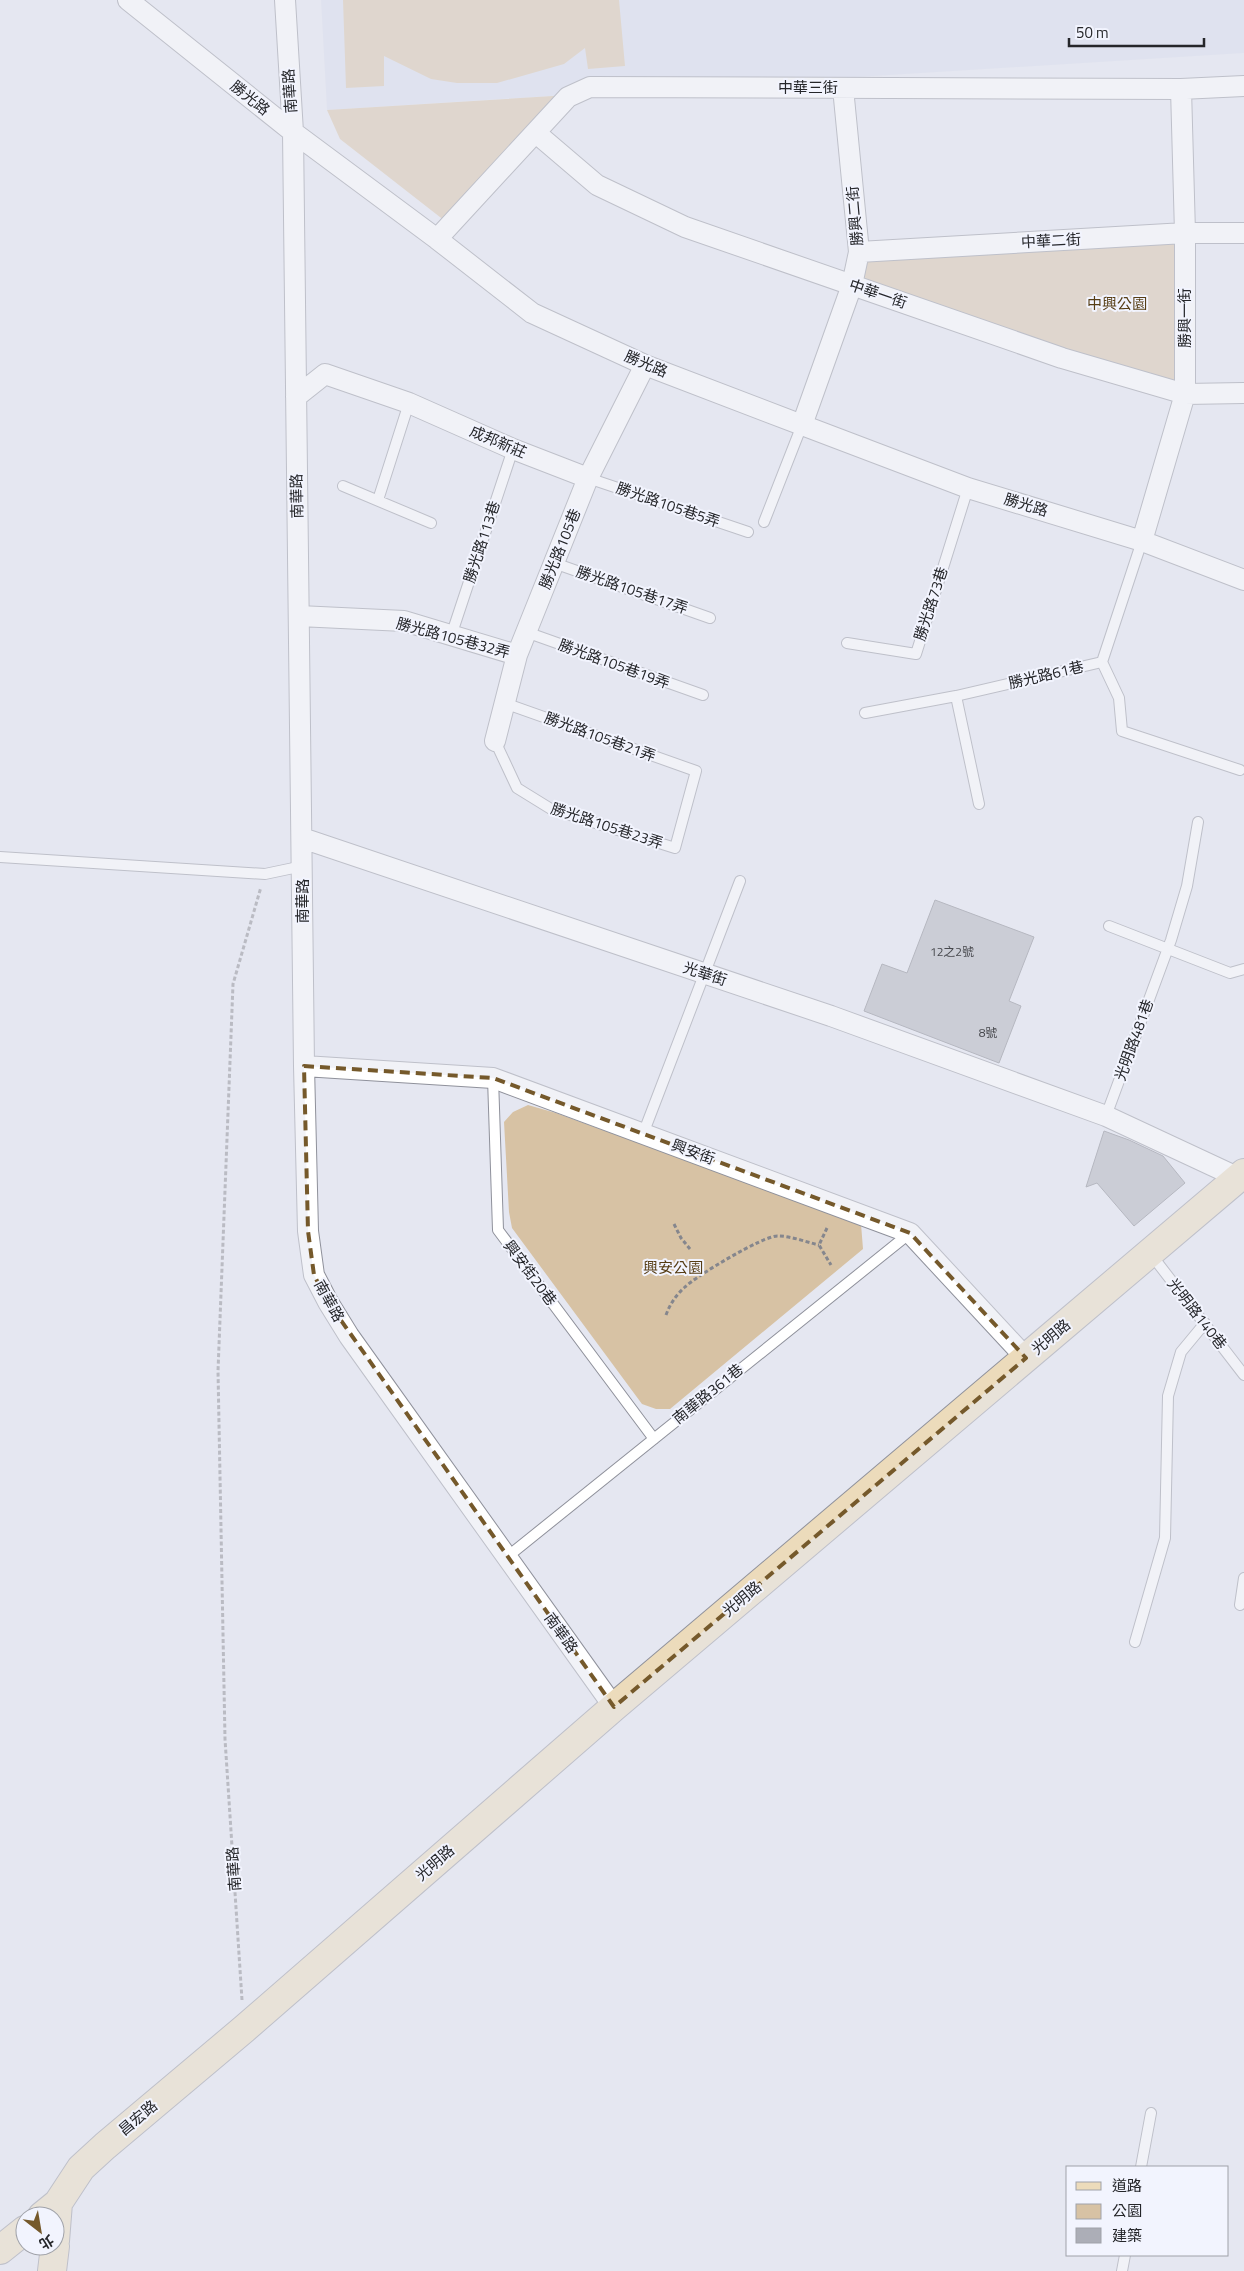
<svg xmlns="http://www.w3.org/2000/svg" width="1244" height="2271" viewBox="0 0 1244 2271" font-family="'Titillium Web','Noto Sans TC',sans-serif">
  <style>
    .built { fill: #d8dced }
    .green { fill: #d7c2a4 }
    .building { fill: #acaeb7; stroke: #7b7d86 }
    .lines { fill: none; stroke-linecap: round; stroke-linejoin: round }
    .lane-casing { stroke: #8f919b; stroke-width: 12 }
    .street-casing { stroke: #8f919b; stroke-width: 22 }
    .secondary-casing { stroke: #8f919b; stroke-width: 30 }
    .path { stroke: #85868d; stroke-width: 3; stroke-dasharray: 4 2.5; stroke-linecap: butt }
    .lane { stroke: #fff; stroke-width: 10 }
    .street { stroke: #fff; stroke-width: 20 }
    .secondary { stroke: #ecdbbb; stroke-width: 28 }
    .marked { fill: none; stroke: #75592b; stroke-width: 4; stroke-dasharray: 10 6; stroke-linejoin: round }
    .labels { text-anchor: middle; stroke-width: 4; stroke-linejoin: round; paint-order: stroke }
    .number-label { font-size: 12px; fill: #47484d }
    .street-label { font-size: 15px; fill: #25262a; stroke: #f2f4fe }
    .park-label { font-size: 15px; fill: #573e15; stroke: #f2f4fe }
  </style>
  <rect width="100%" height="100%" fill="#e5e7f1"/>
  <path class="built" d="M321,0H1244V53L327,110Z"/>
  <path class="green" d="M343,0H619L625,66L588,69L585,48L564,64L497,83H457L431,79L384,56V86L346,88Z
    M569,95L445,221L340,139L327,110Z
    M1177,241L1179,387L859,280L865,257Z
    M528,1105L556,1113L861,1224L863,1249L670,1409H656L642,1404L512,1228L509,1212L504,1122L513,1112Z"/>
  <path class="building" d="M935,900L1034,937L1009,1001L1021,1006L999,1063L864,1011L882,964L907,973Z
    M1104,1131L1129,1140L1163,1156L1185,1183L1134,1226L1097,1183L1086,1187Z"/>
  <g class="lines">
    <defs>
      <path id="lane" d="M588,478L748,532
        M343,486L431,523
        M378,500L409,403
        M764,522L802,425
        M554,563L710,618
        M526,632L703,695
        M451,636L513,449
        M847,643L916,654L968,488
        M1102,662L1119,698L1122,731L1240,770
        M956,696L979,804
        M865,713L956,696L1102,662L1142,541
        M495,741L517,788L551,809L675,848L696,771L504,703
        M0,857L265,874L303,866
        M1109,926L1230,973L1244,969
        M493,1078L498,1230L654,1439
        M1106,1116L1171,940L1187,886L1198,822
        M643,1134L740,881
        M1150,1253L1244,1375
        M507,1557L910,1233
        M1240,1605L1244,1578
        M1135,1642L1165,1538L1168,1396L1181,1352L1205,1323
        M1141,2167L1151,2113
        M1122,2271L1125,2255"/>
      <path id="street" d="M128,0L293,132L437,239L532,313L645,365L802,425L968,488L1142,541L1244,580
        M285,0L293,132L304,1066L308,1231L314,1275L328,1302L349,1336L614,1707
        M536,133L597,185L685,227L1062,358L1185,394L1244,393
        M437,239L568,97L590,87L1181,89L1244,86
        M859,252L1185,233H1244
        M296,397L325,374L409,403L513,449L588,478
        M802,425L852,285L859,252L843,88
        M1142,541L1185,394V233L1181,89
        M299,616L404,621L517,655
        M495,741L517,655L588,478L645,365
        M302,838L831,1016L1106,1116L1239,1178
        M304,1066L493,1078L910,1233L1026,1358"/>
      <path id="secondary" d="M42,2216L58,2203L81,2168L105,2146L244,2029L614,1707L1244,1173
        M55,2241L58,2203
        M0,2250L25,2230
        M52,2271L55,2246"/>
    </defs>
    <use href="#lane" class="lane-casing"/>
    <use href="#street" class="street-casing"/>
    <use href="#secondary" class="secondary-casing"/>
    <path class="path" d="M674,1224L681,1238L690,1249
      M827,1228L819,1245L831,1265
      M666,1315C670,1304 676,1295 685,1287C696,1276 764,1235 778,1236C791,1236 806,1242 819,1245
      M242,2000L225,1739L218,1371L233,984L261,887"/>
    <use href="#lane" class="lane"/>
    <use href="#street" class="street"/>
    <use href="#secondary" class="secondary"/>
  </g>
  <path d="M0 0H1244V2271H0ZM304,1066L493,1078L910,1233L1026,1358L614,1707L328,1302L314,1275L308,1231Z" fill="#e5e7f1" fill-opacity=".55" fill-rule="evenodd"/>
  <path class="marked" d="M304,1066L493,1078L910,1233L1026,1358L614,1707L328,1302L314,1275L308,1231Z"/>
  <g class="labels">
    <g class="number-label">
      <text x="952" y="956">12之2號</text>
      <text x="988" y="1037">8號</text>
    </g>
    <g class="street-label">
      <text x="808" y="93">中華三街</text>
      <text transform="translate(290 91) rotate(-94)" y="5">南華路</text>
      <text transform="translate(250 98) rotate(39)" y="5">勝光路</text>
      <text transform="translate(855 216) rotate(-95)" y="5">勝興二街</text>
      <text transform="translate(1051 241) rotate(-3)" y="5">中華二街</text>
      <text transform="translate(878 294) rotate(19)" y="5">中華一街</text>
      <text transform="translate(1185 318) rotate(-90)" y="5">勝興一街</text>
      <text transform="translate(646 364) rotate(23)" y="5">勝光路</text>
      <text transform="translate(498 442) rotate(23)" y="5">成邦新莊</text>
      <text transform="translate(297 496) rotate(-91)" y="5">南華路</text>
      <text transform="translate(668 505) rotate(19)" y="5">勝光路105巷5弄</text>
      <text transform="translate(1026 505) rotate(17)" y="5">勝光路</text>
      <text transform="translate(482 542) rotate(-72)" y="5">勝光路113巷</text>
      <text transform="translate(560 549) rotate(-68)" y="5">勝光路105巷</text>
      <text transform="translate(632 590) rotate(19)" y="5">勝光路105巷17弄</text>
      <text transform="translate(931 604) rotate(-72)" y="5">勝光路73巷</text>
      <text transform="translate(453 638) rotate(15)" y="5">勝光路105巷32弄</text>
      <text transform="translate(614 664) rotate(20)" y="5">勝光路105巷19弄</text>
      <text transform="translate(1046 675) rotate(-13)" y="5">勝光路61巷</text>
      <text transform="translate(600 737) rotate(20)" y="5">勝光路105巷21弄</text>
      <text transform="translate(607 826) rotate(18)" y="5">勝光路105巷23弄</text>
      <text transform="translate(303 901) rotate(-90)" y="5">南華路</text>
      <text transform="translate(705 974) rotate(18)" y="5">光華街</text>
      <text transform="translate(1134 1040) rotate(-70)" y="5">光明路481巷</text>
      <text transform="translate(693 1152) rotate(20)" y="5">興安街</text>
      <text transform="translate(530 1273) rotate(53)" y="5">興安街20巷</text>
      <text transform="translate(329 1301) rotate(61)" y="5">南華路</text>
      <text transform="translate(1197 1314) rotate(52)" y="5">光明路140巷</text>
      <text transform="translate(1051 1337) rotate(-40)" y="5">光明路</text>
      <text transform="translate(708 1394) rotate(-39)" y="5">南華路361巷</text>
      <text transform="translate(742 1599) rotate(-40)" y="5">光明路</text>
      <text transform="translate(561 1633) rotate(54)" y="5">南華路</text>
      <text transform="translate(435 1863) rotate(-41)" y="5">光明路</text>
      <text transform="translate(234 1869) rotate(-94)" y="5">南華路</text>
      <text transform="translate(138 2118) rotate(-40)" y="5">昌宏路</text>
    </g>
    <g class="park-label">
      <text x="1117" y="309">中興公園</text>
      <text x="673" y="1273">興安公園</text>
    </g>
  </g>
  <rect x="1066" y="2166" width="162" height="90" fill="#f2f4fe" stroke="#a0a2a9"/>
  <rect x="1076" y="2182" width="25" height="8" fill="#ecdbbb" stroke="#a0a2a9"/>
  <text x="1112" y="2191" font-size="15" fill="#25262a">道路</text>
  <rect x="1076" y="2204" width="25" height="15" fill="#d7c2a4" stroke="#a0a2a9"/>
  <text x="1112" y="2216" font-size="15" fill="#25262a">公園</text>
  <rect x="1076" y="2228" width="25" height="15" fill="#acaeb7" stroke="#a0a2a9"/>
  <text x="1112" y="2241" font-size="15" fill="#25262a">建築</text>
  <g transform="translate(40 2231) rotate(149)"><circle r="24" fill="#f2f4fe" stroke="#a0a2a9"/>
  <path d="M0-4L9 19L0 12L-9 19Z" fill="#75592b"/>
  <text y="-8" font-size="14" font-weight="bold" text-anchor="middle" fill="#25262a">北</text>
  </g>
  <path d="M1069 38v8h135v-8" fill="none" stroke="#25262a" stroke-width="2.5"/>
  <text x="1076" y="38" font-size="15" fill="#25262a" stroke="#f2f4fe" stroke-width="4" paint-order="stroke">50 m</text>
</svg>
